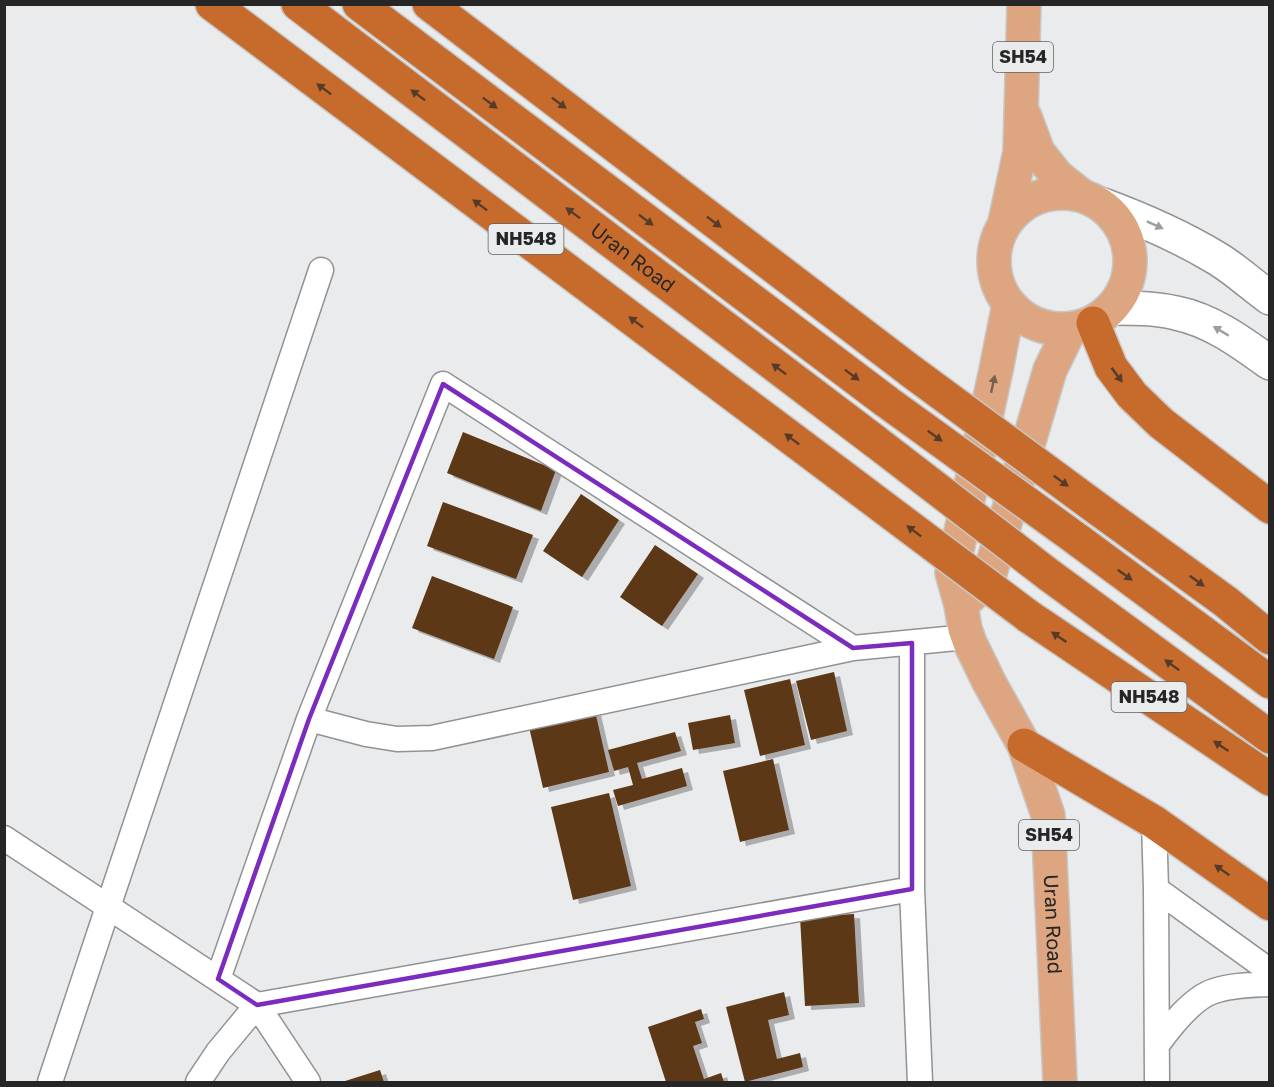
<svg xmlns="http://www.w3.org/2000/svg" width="1274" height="1087" font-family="'Golos Text',sans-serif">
	<defs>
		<filter id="shadow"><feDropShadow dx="6" dy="4" stdDeviation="0" flood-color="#0004"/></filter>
	</defs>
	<rect width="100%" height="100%" fill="#eaebed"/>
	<path fill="#5b3915" filter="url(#shadow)" d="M463 432 556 470 541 511 447 473Z
		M581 494 619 520 582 577 543 551Z
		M443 502 533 535 516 579 427 546Z
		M655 545 698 574 662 626 620 597Z
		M432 576 513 607 494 659 412 628Z
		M834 672 847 731 811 740 796 681Z
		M790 679 805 745 760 756 744 690Z
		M595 711 609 772 543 788 529 727Z
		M730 715 735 743 693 750 688 723Z
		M675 732 681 751 637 763 642 779 682 768 687 786 618 806 613 790 633 785 628 767 614 771 608 750Z
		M773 759 789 830 740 842 723 771Z
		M609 793 631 886 573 900 551 807Z
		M854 914 859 1003 805 1006 800 917Z
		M784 992 789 1015 768 1020 777 1059 800 1053 803 1067 745 1082 726 1007Z
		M701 1009 704 1019 695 1022 702 1043 693 1046 704 1079 721 1073 724 1082H666L648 1027Z
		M380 1070 384 1082H342Z"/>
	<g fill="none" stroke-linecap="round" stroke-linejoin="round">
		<g stroke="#919294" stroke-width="27">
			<path id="street" d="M912 643V889L920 1082
				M309 719 366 734 397 739 432 738 853 648
				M1154 822 1156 889 1157 1082
				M4 838 257 1005 308 1082
				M1156 889 1270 971
				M218 979 309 719 443 384 853 648 967 637
				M1157 1045C1170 1027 1192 998 1214 991 1232 985 1251 985 1270 984
				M50 1082 108 907 321 270
				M198 1082 218 1052 257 1005 912 889"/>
		</g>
		<g stroke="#919294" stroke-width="36">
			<path id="secondary" d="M1100 204C1141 219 1180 236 1218 259 1236 270 1252 285 1270 298
				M1112 308C1134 308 1155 308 1176 313 1211 320 1241 342 1270 363"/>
		</g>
		<g stroke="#c7c7c7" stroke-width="36">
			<g id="primary">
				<path d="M1025 117 1038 152 1057 176 1081 195"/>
				<circle cx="1062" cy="261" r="68"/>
				<path d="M1005 222 1020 152 1024 4"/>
				<path id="s1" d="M1009 304 996 370 952 573 961 605 965 629 970 643 989 682 1024 745 1048 815 1060 1082"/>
				<path d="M965 601 988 580 1050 370 1070 329"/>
			</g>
		</g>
		<g stroke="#c7c7c7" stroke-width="36">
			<g id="highway">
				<path d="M212 4 839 474"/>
				<path id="s2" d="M298 4 876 442"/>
				<path d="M359 4 887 402"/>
				<path d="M429 4 912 372"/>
				<path d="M1093 323 1111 367 1132 395 1161 423 1270 507"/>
				<path d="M1098 509 1226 602 1270 638"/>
				<path d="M1078 540 1270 682"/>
				<path d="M1049 575 1270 737"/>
				<path d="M1028 616 1270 779"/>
				<path d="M1024 745 1154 822 1270 904"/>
			</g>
		</g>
		<use href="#street" stroke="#fff" stroke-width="24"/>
		<use href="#secondary" stroke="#fff" stroke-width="33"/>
		<use href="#primary" stroke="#dda681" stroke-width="33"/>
		<use href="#highway" stroke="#c76b2d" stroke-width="33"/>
		<g stroke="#c7c7c7" stroke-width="36" stroke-linecap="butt">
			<path id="highway-bridge" d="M912 372 1098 509
				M887 402 1078 540
				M876 442 1049 575
				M839 474 1028 616"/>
		</g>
		<use href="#highway-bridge" stroke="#c76b2d" stroke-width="33"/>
	</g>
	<defs><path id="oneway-solid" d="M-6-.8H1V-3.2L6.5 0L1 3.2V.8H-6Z" transform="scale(1.5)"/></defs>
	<g fill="#563b29">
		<use href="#oneway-solid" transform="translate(324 89) rotate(-143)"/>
		<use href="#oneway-solid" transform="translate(418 95) rotate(-143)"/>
		<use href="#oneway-solid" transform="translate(490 103) rotate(37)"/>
		<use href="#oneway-solid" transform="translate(559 103) rotate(37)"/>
		<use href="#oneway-solid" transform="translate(480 205) rotate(-143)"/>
		<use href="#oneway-solid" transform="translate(573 213) rotate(-143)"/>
		<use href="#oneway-solid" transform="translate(646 220) rotate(37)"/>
		<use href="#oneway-solid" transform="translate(714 222) rotate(37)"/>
		<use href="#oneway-solid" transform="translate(636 322) rotate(-143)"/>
		<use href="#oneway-solid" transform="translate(779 369) rotate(-143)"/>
		<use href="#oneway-solid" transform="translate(852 375) rotate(37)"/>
		<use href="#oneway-solid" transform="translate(1117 375) rotate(53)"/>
		<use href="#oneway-solid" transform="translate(935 436) rotate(36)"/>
		<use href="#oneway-solid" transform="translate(792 439) rotate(-143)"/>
		<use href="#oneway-solid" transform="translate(1061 481) rotate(36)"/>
		<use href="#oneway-solid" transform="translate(914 531) rotate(-143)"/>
		<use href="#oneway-solid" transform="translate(1125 575) rotate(36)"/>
		<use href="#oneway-solid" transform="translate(1197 581) rotate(36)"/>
		<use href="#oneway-solid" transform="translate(1059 637) rotate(-146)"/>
		<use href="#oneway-solid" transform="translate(1172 665) rotate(-144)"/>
		<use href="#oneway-solid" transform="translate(1221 746) rotate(-146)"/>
		<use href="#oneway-solid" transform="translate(1222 870) rotate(-145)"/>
	</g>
	<g fill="#9d9d9e">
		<use href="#oneway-solid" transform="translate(1155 225) rotate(24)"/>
		<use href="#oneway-solid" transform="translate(1221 331) rotate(-149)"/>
	</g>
	<use fill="#786050" href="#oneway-solid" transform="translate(993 384) rotate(-78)"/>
	<path fill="none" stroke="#7b2cbf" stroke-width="4.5" stroke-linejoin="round" d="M443 384 853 648 912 643V889L257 1005 218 979 309 719Z"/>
	<g text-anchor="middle" stroke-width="6" stroke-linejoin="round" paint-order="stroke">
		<g fill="#eaebed" stroke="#616162" stroke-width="1.5">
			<rect x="993" y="42" width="60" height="30" rx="4.5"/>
			<rect x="488.5" y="224" width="75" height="30" rx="4.5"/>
			<rect x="1111.5" y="682" width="75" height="30" rx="4.5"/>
			<rect x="1019" y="820" width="60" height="30" rx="4.5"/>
		</g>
		<g font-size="18" font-weight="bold" fill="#262627">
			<text x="1023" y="63">SH54</text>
			<text x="526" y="245">NH548</text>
			<text x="1149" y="703">NH548</text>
			<text x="1049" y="841">SH54</text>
		</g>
		<g font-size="20" fill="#262627" stroke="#eaebed">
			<text dy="7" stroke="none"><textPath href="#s2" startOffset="420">Uran Road</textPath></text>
			<text dy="7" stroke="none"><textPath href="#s1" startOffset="646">Uran Road</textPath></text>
		</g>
	</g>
	<rect width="1274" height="1087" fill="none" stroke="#262627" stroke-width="12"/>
</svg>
